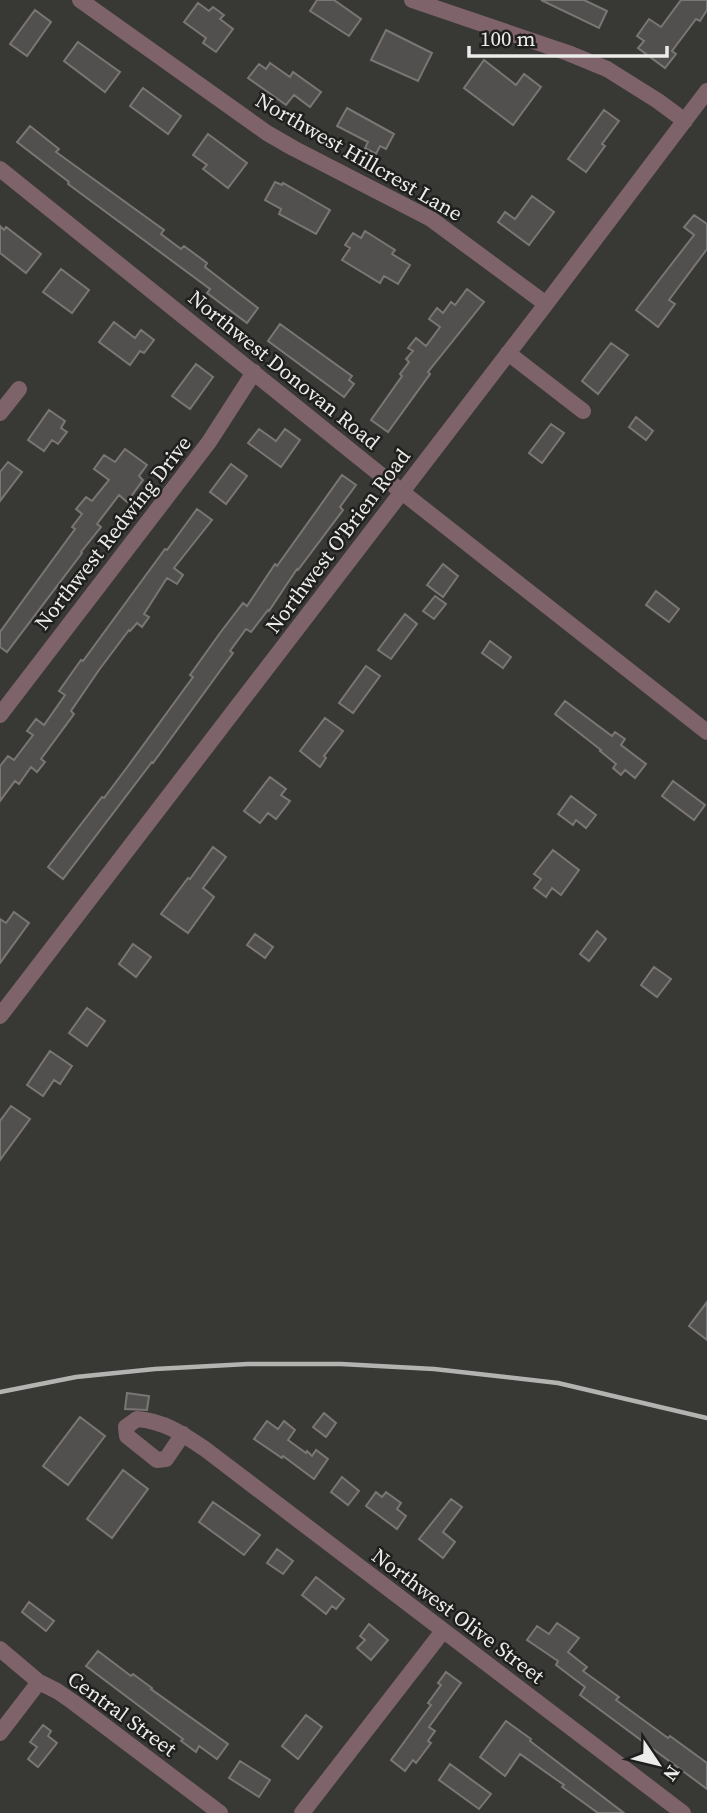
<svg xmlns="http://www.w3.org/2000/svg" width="707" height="1813" font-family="'Source Serif 4',serif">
	<rect width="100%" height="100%" fill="#383835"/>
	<path fill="#52504e" stroke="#797674" stroke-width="2" d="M317 0H334L361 19 349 36 310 11Z
		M541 0H584L607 11 599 28Z
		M681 0H707V10L700 21 696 19 672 51 676 54 665 68 638 48 644 41 637 36 649 19 661 27Z
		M198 3 209 11 213 7 224 15 220 19 233 29 216 52 203 43 206 38 184 22Z
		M35 10 51 22 27 56 10 44Z
		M386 30 432 53 418 81 371 60Z
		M78 42 120 72 105 92 64 61Z
		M484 60 516 85 524 74 541 87 513 125 464 88Z
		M270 63 290 77 293 72 321 92 310 107 294 95 286 105 248 78 259 64 266 69Z
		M143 88 181 116 168 134 130 106Z
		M347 108 394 134 386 149 380 146 376 154 365 148 368 142 337 126Z
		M604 110 619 121 602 144 605 146 586 172 568 159Z
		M30 126 59 149 56 152 164 230 161 234 181 249 184 246 207 263 205 267 258 308 247 323 207 293 210 289 68 184 69 182 17 142Z
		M208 134 247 163 228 188 203 169 207 165 193 155Z
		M275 182 282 185 283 183 330 210 316 234 279 214 281 209 265 200Z
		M532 196 554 212 529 245 498 222 505 212 515 219Z
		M694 215 707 224V249L669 300 675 304 658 327 636 310 694 235 684 227Z
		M0 226 4 230 6 227 41 254 26 273 0 253Z
		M365 231 395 250 392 254 410 265 398 284 384 276 380 283 342 260 350 248 345 245 353 233 361 238Z
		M61 269 89 290 72 313 43 292Z
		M467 289 484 302 428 372 430 374 388 432 371 420 402 376 400 374 409 362 406 359 413 351 408 348 416 338 426 346 440 327 429 319 437 308 443 313 451 302 455 305Z
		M114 322 135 338 141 330 154 340 144 353 140 351 130 365 99 342Z
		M280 324 352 376 349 380 354 384 344 397 268 341Z
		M611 343 628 355 598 394 582 381Z
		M196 364 213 377 190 409 172 396Z
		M49 410 65 421 61 428 67 432 58 444 52 440 44 451 28 440Z
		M636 417 653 431 646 440 629 427Z
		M551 424 564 433 542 463 529 453Z
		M259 429 276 441 285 429 300 440 281 467 248 443Z
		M125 449 147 465 139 476 143 480 127 502 119 495 97 524 101 527 81 552 82 553 7 652 0 647V632L75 529 72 527 82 514 76 509 86 497 92 501 109 480 94 469 104 455 115 462Z
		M8 462 22 472 0 501V472Z
		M231 464 247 476 226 504 210 492Z
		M342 475 356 485 340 507 343 510 298 570 297 569 269 611 268 610 251 632 246 629 230 651 233 653 153 763 152 762 63 879 48 867 102 797 104 798 128 766 193 677 190 675 220 633 243 603 247 606 275 564 277 566Z
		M197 509 212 520 174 568 183 575 177 584 167 578 144 614 149 617 142 627 137 623 130 631 129 630 99 670 71 711 74 714 41 759 45 762 37 772 31 767 19 784 15 781 0 801V766L8 756 14 760 33 735 27 731 36 719 44 725 65 695 59 691 81 660 83 661 165 549 167 550Z
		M443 564 458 576 443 597 427 585Z
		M656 591 679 609 669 622 646 605Z
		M435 596 446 604 434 619 423 611Z
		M405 614 417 624 391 659 378 650Z
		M490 641 511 657 503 668 482 653Z
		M366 666 380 676 353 713 339 703Z
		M565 701 612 736 615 732 625 739 621 745 646 764 635 778 625 770 621 775 613 768 616 764 600 751 601 750 555 714Z
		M325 718 343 731 324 756 326 758 320 767 300 751Z
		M270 777 286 789 281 795 290 801 276 819 268 813 260 823 244 811Z
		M673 781 705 805 694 820 662 796Z
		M571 796 596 815 586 828 576 820 573 825 558 814Z
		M213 847 226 857 203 888 214 897 188 933 161 914 188 878 190 879Z
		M553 850 579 870 561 895 552 888 546 897 534 888 541 879 534 874Z
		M14 912 29 923 0 963V919L6 923Z
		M597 931 606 939 589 961 580 954Z
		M255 934 273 947 265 958 247 945Z
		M133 944 151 957 136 977 119 964Z
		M654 967 671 979 657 997 641 985Z
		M87 1008 105 1021 87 1046 69 1033Z
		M50 1051 72 1066 60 1084 54 1080 43 1096 27 1085Z
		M11 1106 30 1119 0 1160V1121Z
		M707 1302V1340L689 1326Z
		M127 1393 149 1396 147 1410 125 1409Z
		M324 1413 336 1423 326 1437 313 1427Z
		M80 1417 105 1436 68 1485 43 1466Z
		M267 1421 278 1429 284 1421 295 1430 288 1440 306 1453 307 1451 312 1456 316 1450 328 1459 314 1479 283 1456 282 1458 254 1439Z
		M123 1470 148 1489 112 1538 87 1519Z
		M342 1477 359 1491 348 1505 331 1492Z
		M376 1492 382 1497 386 1492 401 1503 397 1509 406 1516 397 1529 366 1506Z
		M451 1499 462 1507 443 1532 455 1542 443 1558 419 1539Z
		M213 1502 260 1535 244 1555 199 1522Z
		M277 1549 293 1561 283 1574 267 1563Z
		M316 1577 344 1599 336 1609 332 1606 326 1614 302 1595Z
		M29 1602 54 1621 46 1631 22 1612Z
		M557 1623 579 1638 568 1652 587 1667 583 1671 619 1697 616 1700 668 1738 670 1736 707 1763V1789L580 1695 585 1687 556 1665 558 1661 527 1640 537 1626 549 1634Z
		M369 1624 388 1640 371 1660 357 1648 365 1640 360 1636Z
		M98 1651 131 1676 133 1674 152 1688 151 1689 228 1744 217 1759 199 1746 196 1752 181 1741 183 1739 86 1666Z
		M446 1672 461 1683 429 1727 435 1731 428 1741 431 1743 416 1763 413 1760 405 1771 391 1760 431 1705 428 1703 441 1685 438 1683Z
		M306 1715 322 1727 298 1759 282 1746Z
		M506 1721 531 1739 530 1741 624 1813H598L562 1787 564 1785 520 1754 505 1776 480 1757Z
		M43 1725 51 1731 48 1736 57 1743 38 1767 28 1759 37 1747 30 1742Z
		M240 1761 270 1780 259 1797 229 1778Z
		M450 1764 491 1794 479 1809 439 1780Z"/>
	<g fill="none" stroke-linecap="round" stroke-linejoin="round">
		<path stroke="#7e636a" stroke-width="16" d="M80 0 267 133 293 148 431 219 546 304
			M412 0 568 53 607 69 658 101 685 121
			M0 169 402 492 707 732
			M508 353 583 411
			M0 413 19 389
			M0 715 209 442 254 372
			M0 1016 546 304 707 91
			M183 1434 166 1459 157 1460 127 1436 126 1427 137 1419C164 1421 183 1434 205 1449L683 1813
			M0 1649 39 1682 57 1691 73 1702 220 1813
			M0 1733 39 1682
			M302 1813 443 1631"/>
		<path stroke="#b3b3b1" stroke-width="4.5" d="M0 1392 76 1377 155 1369 248 1364H341L434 1369 558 1383 707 1418"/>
	</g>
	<g text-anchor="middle" stroke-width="5" stroke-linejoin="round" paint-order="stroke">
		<g font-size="21" fill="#ececea" stroke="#1f1f1e">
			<text transform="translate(359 157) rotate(30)" y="7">Northwest Hillcrest Lane</text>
			<text transform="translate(284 370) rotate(39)" y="7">Northwest Donovan Road</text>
			<text transform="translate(113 533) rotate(-52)" y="7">Northwest Redwing Drive</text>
			<text transform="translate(338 541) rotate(-53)" y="7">Northwest O'Brien Road</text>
			<text transform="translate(458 1616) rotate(37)" y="7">Northwest Olive Street</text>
			<text transform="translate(122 1714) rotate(36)" y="7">Central Street</text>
		</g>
	</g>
	<g transform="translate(658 1764) rotate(125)" stroke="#1f1f1e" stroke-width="5" paint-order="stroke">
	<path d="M0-5L12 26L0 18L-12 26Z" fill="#ececea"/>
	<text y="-10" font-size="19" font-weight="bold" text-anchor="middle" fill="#ececea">N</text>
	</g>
	<path d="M469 46v10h198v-10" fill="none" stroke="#ececea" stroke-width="3.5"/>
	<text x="480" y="46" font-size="21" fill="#ececea" stroke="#1f1f1e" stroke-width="5" paint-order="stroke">100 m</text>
</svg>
